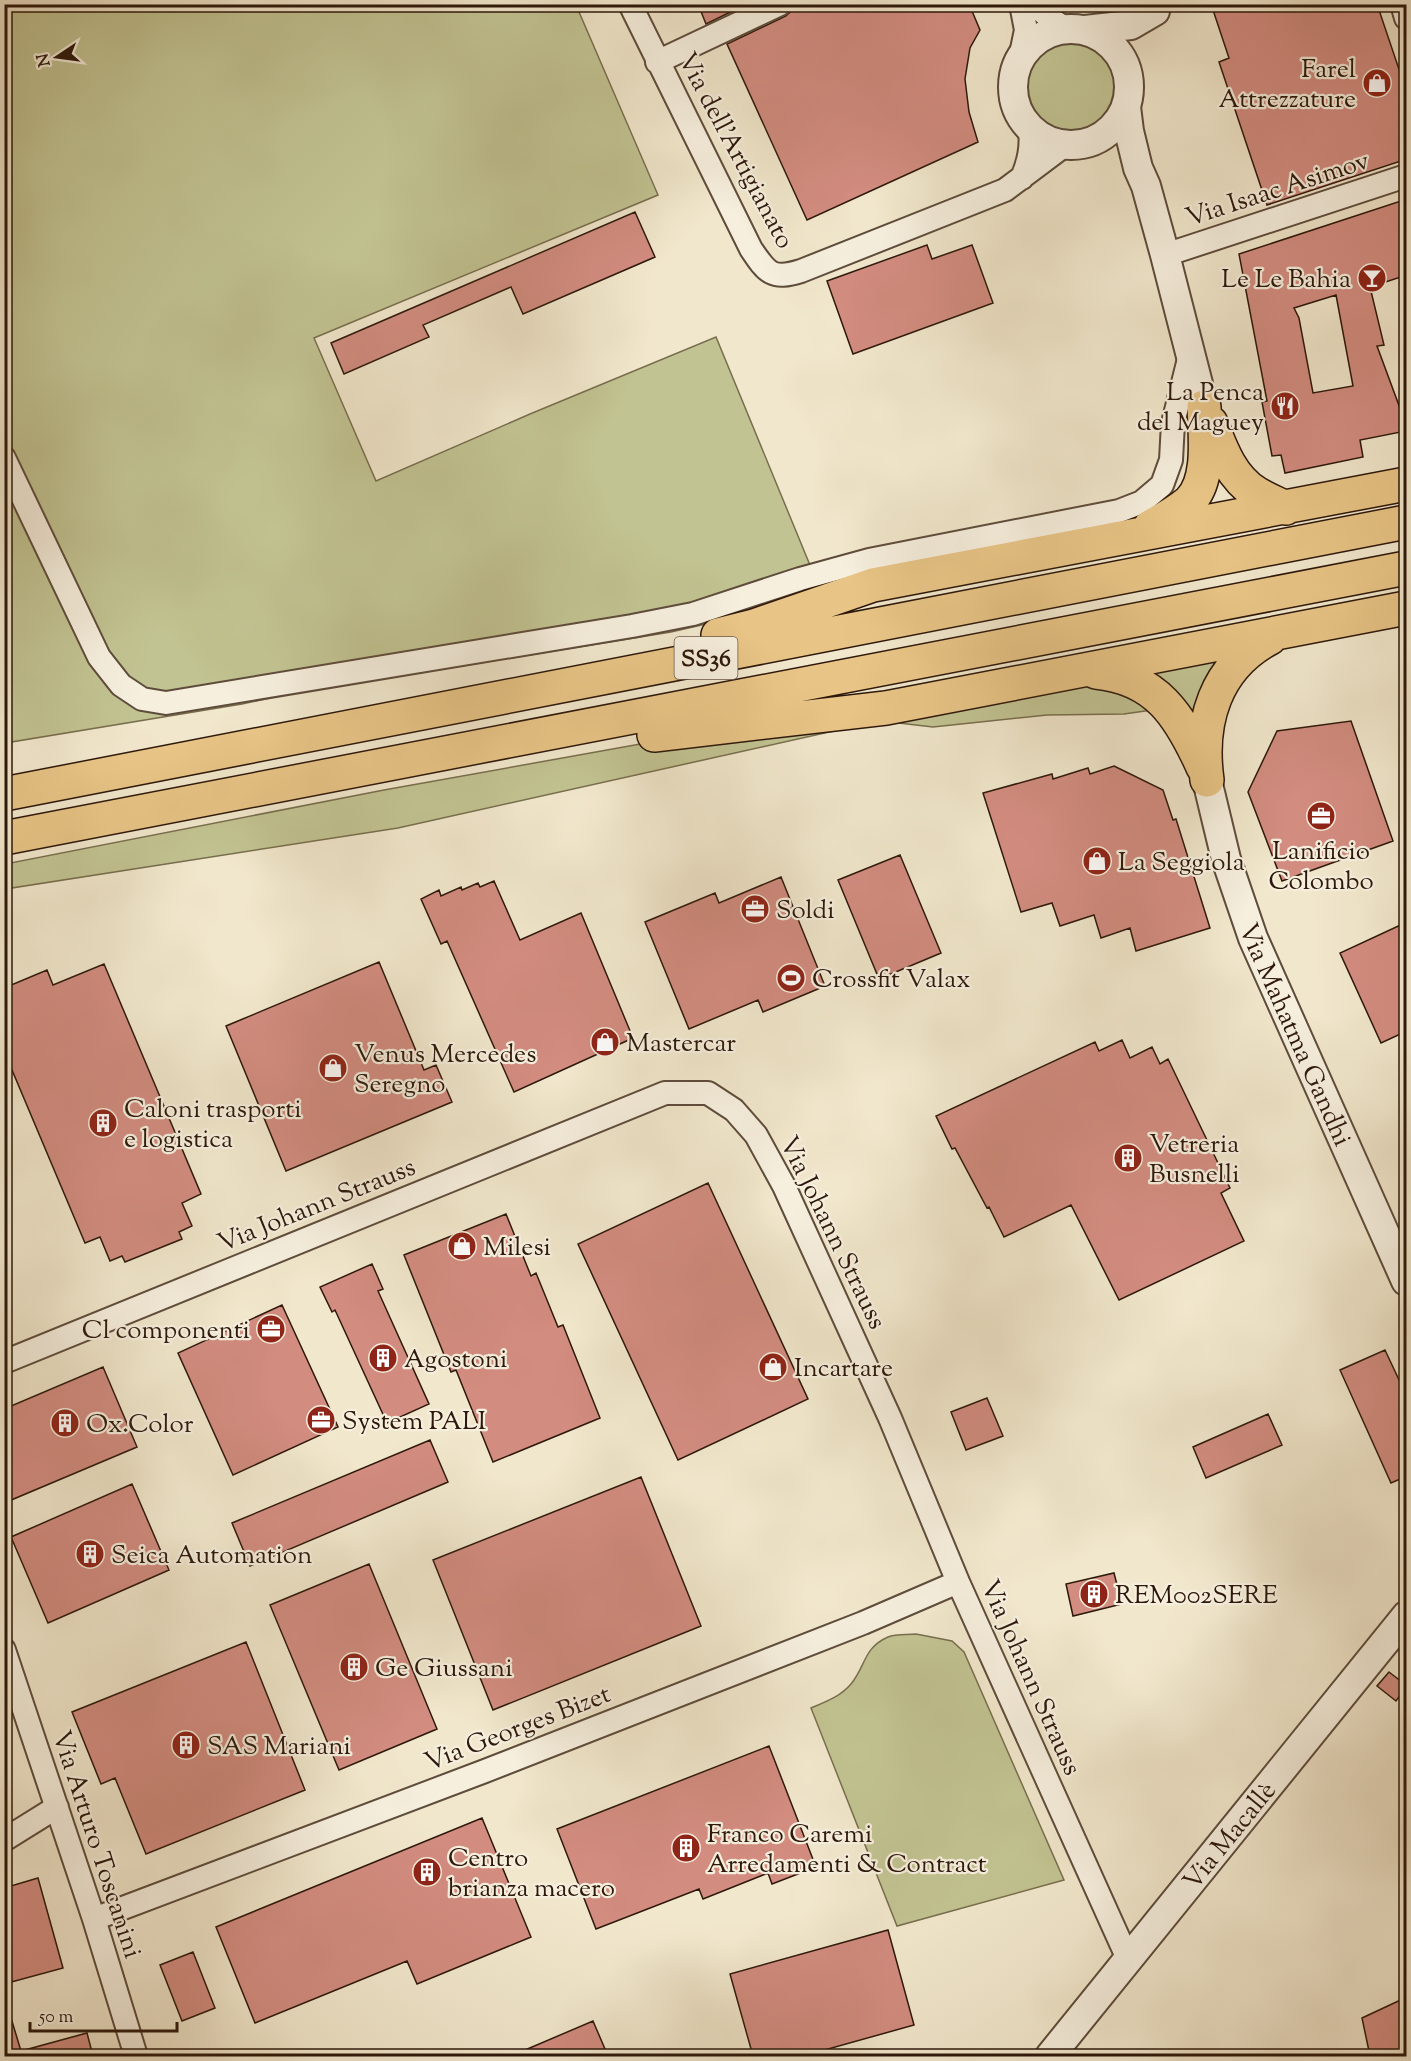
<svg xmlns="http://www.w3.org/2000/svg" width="1411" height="2061" font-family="'Sorts Mill Goudy',serif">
	<rect width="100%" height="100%" fill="#f1e7cc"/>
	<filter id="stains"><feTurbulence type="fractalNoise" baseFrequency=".00333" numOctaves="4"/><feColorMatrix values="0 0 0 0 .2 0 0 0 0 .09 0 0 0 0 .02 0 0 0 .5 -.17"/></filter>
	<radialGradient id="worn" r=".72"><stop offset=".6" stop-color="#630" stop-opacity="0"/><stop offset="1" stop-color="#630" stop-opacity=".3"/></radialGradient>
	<path fill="#c2c392" stroke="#786e4e" stroke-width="1.5" d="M5 5H576L658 195 314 338 376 481 530 414 716 337 819 587 706 624 671 632 288 694 242 704 5 743Z
		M1025 87a45 45 0 1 1 90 0a45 45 0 1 1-90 0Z
		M1227 652 1198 725 1138 671Z
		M1067 684 1116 687 1152 710 1124 714 1047 715 933 727 890 722 865 724 398 828 5 889V864L384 790 646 743Z
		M916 1634 952 1641 964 1652 1064 1880 897 1926 811 1708C825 1702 840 1697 851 1684 866 1666 863 1648 888 1637 896 1634 907 1635 916 1634Z"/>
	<path fill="#d28c80" stroke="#2d180b" stroke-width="1.5" fill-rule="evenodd" d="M698 4H747L706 24Z
		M793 4H969L980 30 970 48 965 79 969 112 978 142 807 220 727 44 786 16 791 11Z
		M1230 4H1377L1407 93V159L1267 205 1219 62 1229 58 1213 10Z
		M1407 199V275L1370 287 1384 345 1377 346 1404 419 1406 431 1360 440 1363 457 1285 473 1281 455 1272 456 1262 402 1267 401 1239 254ZM1336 295 1353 386 1313 393 1299 318 1294 308Z
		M635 212 655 257 523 314 511 287 423 325 429 337 344 374 331 343Z
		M927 245 932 259 972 245 993 303 853 354 827 281Z
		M1351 721 1393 841 1282 881 1248 792 1277 731Z
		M1114 766 1163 790 1173 820 1176 819 1210 928 1136 951 1130 928 1101 938 1094 915 1060 926 1052 903 1021 912 983 793 1052 774 1053 779 1088 768 1090 774Z
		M900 855 941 953 879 979 838 880Z
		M781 877 825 986 763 1012 758 1000 689 1029 645 922 715 893 719 903Z
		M494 881 520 940 581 913 633 1038 514 1092 447 941 441 944 421 899 439 890 441 896 461 887 462 890 478 883 480 887Z
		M1407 922V1031L1381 1043 1340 953Z
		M379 962 424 1070 436 1065 452 1102 286 1171 226 1026Z
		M104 964 201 1194 182 1203 192 1226 179 1232 182 1239 125 1262 122 1256 110 1261 100 1237 85 1243 4 1051V988L47 970 53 985Z
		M1122 1040 1130 1058 1152 1047 1160 1064 1168 1059 1230 1188 1221 1193 1244 1241 1119 1300 1071 1205 1004 1237 989 1207 987 1208 955 1148 952 1149 936 1116 1095 1042 1099 1051Z
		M708 1183 808 1399 678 1460 578 1244Z
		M506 1214 531 1276 536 1273 558 1327 563 1325 600 1418 493 1462 456 1370 451 1372 404 1255Z
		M372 1264 383 1289 378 1291 429 1404 387 1423 335 1310 332 1312 320 1287Z
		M282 1305 338 1427 233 1475 178 1353Z
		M1385 1350 1407 1397V1476L1391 1483 1340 1370Z
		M103 1367 137 1447 4 1503V1454L11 1452 4 1436V1409Z
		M987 1398 1003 1436 966 1450 951 1412Z
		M1268 1414 1282 1445 1206 1478 1193 1447Z
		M430 1440 448 1482 250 1566 232 1523Z
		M641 1477 701 1626 493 1710 433 1560Z
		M132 1484 169 1570 48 1623 11 1537Z
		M369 1564 437 1729 339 1770 270 1605Z
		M1114 1573 1122 1604 1073 1616 1066 1584Z
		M246 1642 305 1790 146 1854 115 1778 101 1784 72 1712Z
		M1389 1672 1407 1686 1396 1701 1377 1686Z
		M769 1746 816 1867 772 1884 768 1873 703 1899 699 1889 596 1929 557 1829Z
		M482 1818 531 1937 417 1984 407 1961 255 2023 216 1927Z
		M38 1878 63 1968 4 1984V1888Z
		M888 1930 914 2025 803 2056H753L730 1974Z
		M193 1952 215 2008 182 2021 160 1965Z
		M1407 1997V2056H1370L1362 2018Z
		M8 2008 21 2051 87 2033 93 2056H4V2009Z
		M593 2021 608 2056H511Z"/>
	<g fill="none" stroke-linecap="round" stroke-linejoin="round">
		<g stroke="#5e4c3b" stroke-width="26">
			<path id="minor" d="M630 4 751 249C767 273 772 280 801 271L1005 190 1065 145
				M1035 4 1048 17 1066 29
				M1402 4 1406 18
				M1020 59 1026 30 1021 4
				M657 62 780 4
				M1022 178C1029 161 1032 147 1030 129
				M1165 255 1406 176
				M4 458 99 657 121 685 142 699 166 703 632 626 693 614 800 579 869 560 1119 511 1142 502 1162 485 1171 460 1173 423 1190 355
				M4 1362 665 1093H708L734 1110 756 1135 784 1186 890 1418 958 1582 1128 1959
				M4 1650 94 1919 136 2056
				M4 1840 57 1807
				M94 1919 485 1771 863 1623 958 1582"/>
		</g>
		<g stroke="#5e4c3b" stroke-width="32">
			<g id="tertiary">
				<circle cx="1071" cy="87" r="58"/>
				<path d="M1085 30 1131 25 1155 11"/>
				<path d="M1126 107 1129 131 1138 168 1146 186 1165 255 1204 407"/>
				<path id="s1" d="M1207 780 1226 859 1253 938 1406 1281"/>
				<path id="s2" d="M1050 2056 1406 1616"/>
			</g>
		</g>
		<g stroke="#2d180b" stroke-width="36">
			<path id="trunk" d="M1211 423C1221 449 1231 477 1256 493 1266 499 1276 503 1286 508
				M1150 527C1163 520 1177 512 1189 502 1211 481 1205 435 1204 407
				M718 635 754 626 873 585 1406 484
				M1096 672C1157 678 1180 716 1203 767
				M654 735 886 708 1406 608
				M1207 780C1199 722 1215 667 1270 638
				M4 794 1406 522
				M4 838 1406 568"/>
		</g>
		<use href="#minor" stroke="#f6efde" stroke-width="22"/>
		<use href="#tertiary" stroke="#f6efde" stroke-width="28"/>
		<use href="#trunk" stroke="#e8c486" stroke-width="33"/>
	</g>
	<defs>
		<g id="shop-disc" transform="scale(1.5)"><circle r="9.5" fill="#8f2418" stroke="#f6efde"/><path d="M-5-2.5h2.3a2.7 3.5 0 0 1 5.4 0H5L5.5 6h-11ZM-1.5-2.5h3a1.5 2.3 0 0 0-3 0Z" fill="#fff"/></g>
		<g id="bar-disc" transform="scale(1.5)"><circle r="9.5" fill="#8f2418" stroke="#f6efde"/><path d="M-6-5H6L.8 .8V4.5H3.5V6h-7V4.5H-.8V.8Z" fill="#fff"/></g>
		<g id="restaurant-disc" transform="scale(1.5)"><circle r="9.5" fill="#8f2418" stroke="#f6efde"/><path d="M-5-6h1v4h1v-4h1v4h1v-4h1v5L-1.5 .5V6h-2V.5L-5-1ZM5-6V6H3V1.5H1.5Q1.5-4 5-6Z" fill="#fff"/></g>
		<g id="office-disc" transform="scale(1.5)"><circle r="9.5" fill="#8f2418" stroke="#f6efde"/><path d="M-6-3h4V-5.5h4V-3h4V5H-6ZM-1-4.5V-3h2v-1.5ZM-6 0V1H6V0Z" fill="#fff"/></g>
		<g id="stadium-disc" transform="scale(1.5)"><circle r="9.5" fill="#8f2418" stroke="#f6efde"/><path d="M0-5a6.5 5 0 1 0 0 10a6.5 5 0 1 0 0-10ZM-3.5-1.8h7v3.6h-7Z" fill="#fff"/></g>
		<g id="building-disc" transform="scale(1.5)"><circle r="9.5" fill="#8f2418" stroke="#f6efde"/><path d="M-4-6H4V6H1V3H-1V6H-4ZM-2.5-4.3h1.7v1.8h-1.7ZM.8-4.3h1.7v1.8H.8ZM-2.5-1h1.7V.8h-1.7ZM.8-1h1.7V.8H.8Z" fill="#fff"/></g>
	</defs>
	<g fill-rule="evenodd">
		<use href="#shop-disc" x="1377" y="83"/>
		<use href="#bar-disc" x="1372" y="278"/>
		<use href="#restaurant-disc" x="1285" y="406"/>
		<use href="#office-disc" x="1321" y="816"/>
		<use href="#shop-disc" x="1097" y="861"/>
		<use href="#office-disc" x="755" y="909"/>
		<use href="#stadium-disc" x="791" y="978"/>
		<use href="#shop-disc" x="605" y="1042"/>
		<use href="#shop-disc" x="333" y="1068"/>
		<use href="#building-disc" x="103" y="1123"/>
		<use href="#building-disc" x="1128" y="1158"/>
		<use href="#shop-disc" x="462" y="1246"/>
		<use href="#office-disc" x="271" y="1329"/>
		<use href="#building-disc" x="383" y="1358"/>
		<use href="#shop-disc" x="773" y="1367"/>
		<use href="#office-disc" x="321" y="1420"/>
		<use href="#building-disc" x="65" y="1423"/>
		<use href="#building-disc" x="90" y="1554"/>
		<use href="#building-disc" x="1094" y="1594"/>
		<use href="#building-disc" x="354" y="1667"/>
		<use href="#building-disc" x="186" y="1745"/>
		<use href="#building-disc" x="686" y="1848"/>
		<use href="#building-disc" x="427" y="1872"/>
	</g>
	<g text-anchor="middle" stroke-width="4.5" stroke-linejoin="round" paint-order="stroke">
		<rect fill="#f6efde" stroke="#69584a" stroke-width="1.5" x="674.5" y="637" width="63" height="42" rx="4.5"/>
		<g font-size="24" font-weight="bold" fill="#2d180b">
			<text x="706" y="666">SS36</text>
		</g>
		<g font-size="26" fill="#2d180b" stroke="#f6efde" text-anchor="start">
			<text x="1356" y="77" text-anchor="end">Farel<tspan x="1356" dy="30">Attrezzature</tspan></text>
			<text x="1351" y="287" text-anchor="end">Le Le Bahia</text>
			<text x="1264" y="400" text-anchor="end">La Penca<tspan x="1264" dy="30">del Maguey</tspan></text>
			<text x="1321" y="859" text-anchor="middle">Lanificio<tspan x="1321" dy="30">Colombo</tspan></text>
			<text x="1118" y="870">La Seggiola</text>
			<text x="776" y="918">Soldi</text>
			<text x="812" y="987">Crossfit Valax</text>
			<text x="626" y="1051">Mastercar</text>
			<text x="354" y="1062">Venus Mercedes<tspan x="354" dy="30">Seregno</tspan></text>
			<text x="124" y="1117">Caloni trasporti<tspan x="124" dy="30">e logistica</tspan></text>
			<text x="1149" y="1152">Vetreria<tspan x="1149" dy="30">Busnelli</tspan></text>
			<text x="483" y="1255">Milesi</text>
			<text x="250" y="1338" text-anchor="end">Cl componenti</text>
			<text x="404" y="1367">Agostoni</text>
			<text x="794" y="1376">Incartare</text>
			<text x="342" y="1429">System PALI</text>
			<text x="86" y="1432">Ox.Color</text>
			<text x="111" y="1563">Seica Automation</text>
			<text x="1115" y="1603">REM002SERE</text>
			<text x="375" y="1676">Ge Giussani</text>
			<text x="207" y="1754">SAS Mariani</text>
			<text x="707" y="1842">Franco Caremi<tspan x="707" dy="30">Arredamenti &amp; Contract</tspan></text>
			<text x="448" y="1866">Centro<tspan x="448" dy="30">brianza macero</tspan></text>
		</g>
		<g font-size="26" fill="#2d180b" stroke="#f6efde">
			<text transform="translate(737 150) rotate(62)" y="9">Via dell'Artigianato</text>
			<text transform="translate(1277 188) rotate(-18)" y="9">Via Isaac Asimov</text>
			<text dy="9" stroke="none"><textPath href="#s1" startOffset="270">Via Mahatma Gandhi</textPath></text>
			<text transform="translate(316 1204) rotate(-22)" y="9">Via Johann Strauss</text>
			<text transform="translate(834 1232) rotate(64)" y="9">Via Johann Strauss</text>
			<text transform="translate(1032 1677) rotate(66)" y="9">Via Johann Strauss</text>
			<text transform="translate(517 1727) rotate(-21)" y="9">Via Georges Bizet</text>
			<text dy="9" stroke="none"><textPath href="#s2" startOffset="284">Via Macallè</textPath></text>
			<text transform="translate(98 1844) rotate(72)" y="9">Via Arturo Toscanini</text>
		</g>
	</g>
	<rect width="1411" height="2061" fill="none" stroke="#f1e7cc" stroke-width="24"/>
	<rect x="6" y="6" width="1399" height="2049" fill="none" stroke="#2d180b" stroke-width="3"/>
	<rect x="12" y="12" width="1387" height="2037" fill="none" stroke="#2d180b" stroke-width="1.5"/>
	<g transform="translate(57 57) rotate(257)" stroke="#f6efde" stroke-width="4.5" paint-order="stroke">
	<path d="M0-4.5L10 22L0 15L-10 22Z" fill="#2d180b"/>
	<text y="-9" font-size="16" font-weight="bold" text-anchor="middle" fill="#2d180b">N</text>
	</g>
	<path d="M30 2022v9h147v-9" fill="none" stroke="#2d180b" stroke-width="3"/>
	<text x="39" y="2022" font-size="18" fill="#2d180b" stroke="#f6efde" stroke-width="4.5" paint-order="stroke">50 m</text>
	<rect width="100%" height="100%" filter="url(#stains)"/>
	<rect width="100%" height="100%" fill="url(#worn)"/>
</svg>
